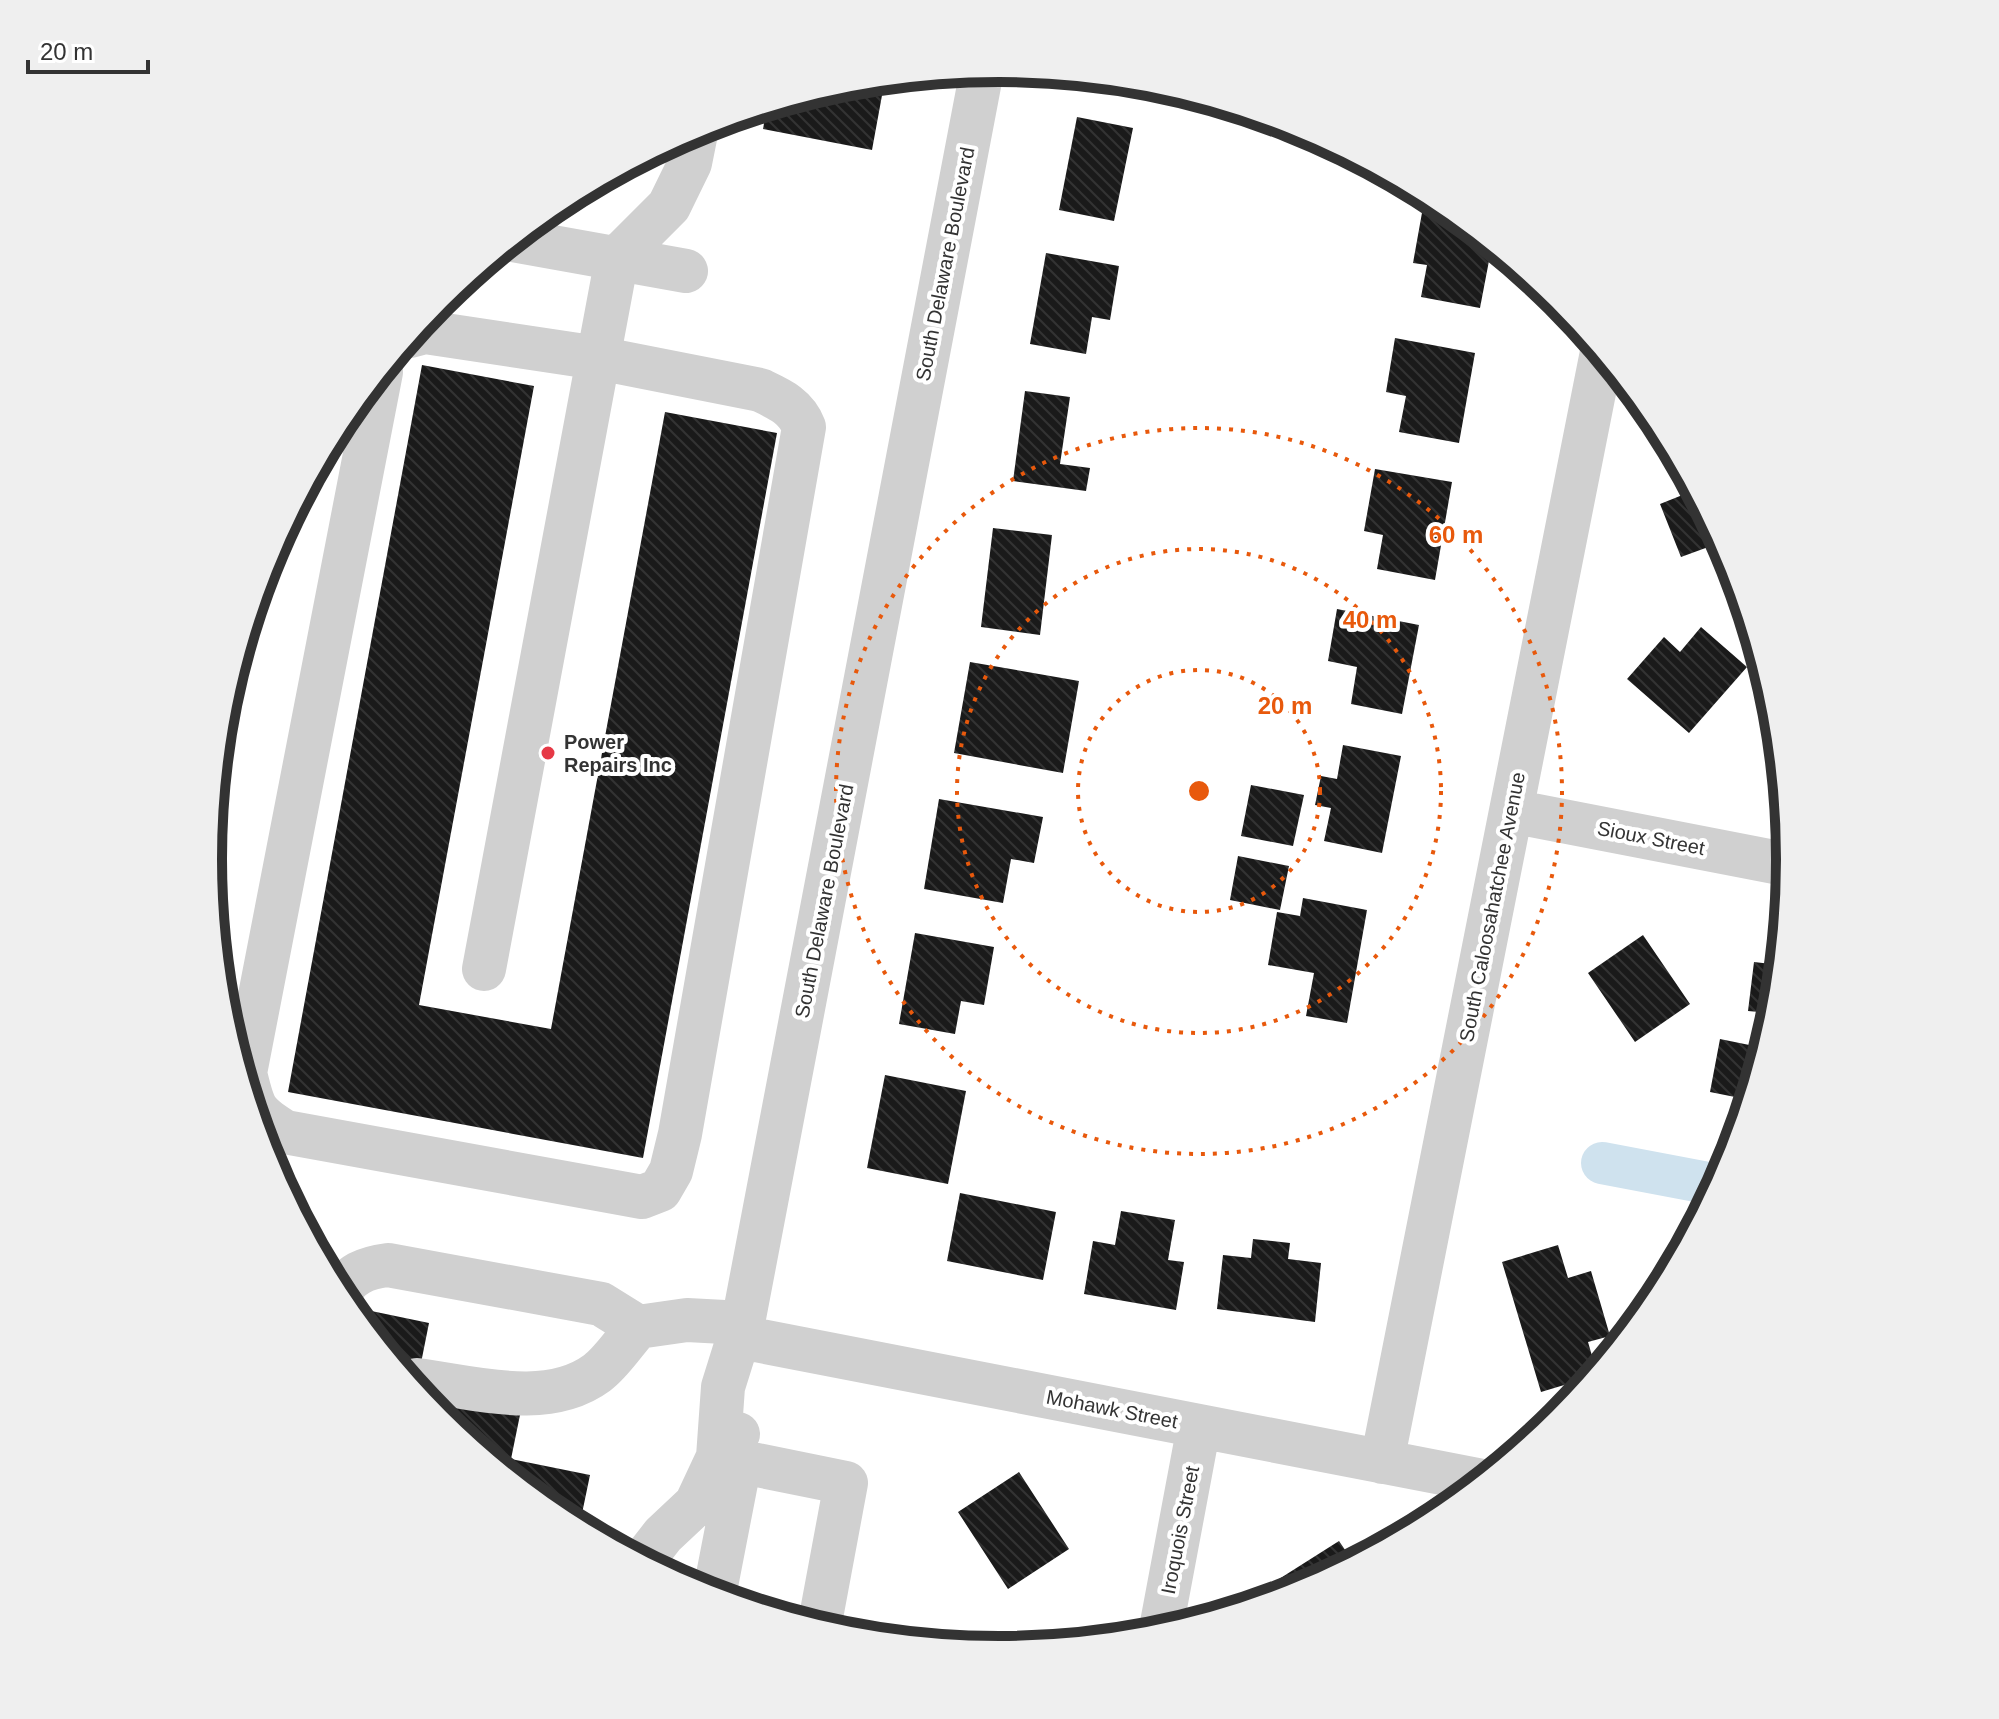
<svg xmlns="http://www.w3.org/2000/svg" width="1999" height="1719" font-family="Arial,sans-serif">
	<defs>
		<pattern id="building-back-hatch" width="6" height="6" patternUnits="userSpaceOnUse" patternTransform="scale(2)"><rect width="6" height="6" fill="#1a1a1a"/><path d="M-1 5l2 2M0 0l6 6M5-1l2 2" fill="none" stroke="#333"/></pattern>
	</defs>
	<rect width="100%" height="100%" fill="#fff"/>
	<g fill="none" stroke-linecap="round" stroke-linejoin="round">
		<path stroke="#cfe2ee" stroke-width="42" d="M1602 1163 1718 1185"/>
	</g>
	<path fill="url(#building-back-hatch)" d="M885 79 872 150 763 129 767 107 846 83Z
		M1077 117 1133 128 1114 221 1059 210Z
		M1425 196 1440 202 1492 245 1480 308 1421 297 1427 265 1413 263Z
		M1046 253 1119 266 1110 320 1092 317 1086 354 1030 344Z
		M1395 338 1475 353 1459 443 1399 432 1406 396 1386 392Z
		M422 365 534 386 419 1005 551 1029 665 412 777 433 643 1158 288 1092Z
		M1025 391 1070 397 1060 464 1090 468 1086 491 1013 481Z
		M1375 469 1452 482 1435 580 1377 569 1383 535 1364 531Z
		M1695 490 1727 550 1714 556 1711 546 1681 557 1660 504Z
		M993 528 1052 535 1040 635 981 627Z
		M1337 609 1419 625 1402 714 1351 704 1357 667 1328 661Z
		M1701 627 1747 667 1689 733 1627 679 1664 637 1680 652Z
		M970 662 1079 681 1063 773 954 753Z
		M1343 745 1401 756 1382 853 1324 841 1331 808 1315 805 1321 776 1337 779Z
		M1251 785 1304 795 1293 846 1241 836Z
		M939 799 1043 817 1034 863 1011 859 1003 903 924 889Z
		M1238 856 1289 866 1280 910 1230 900Z
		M1303 898 1367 910 1347 1023 1306 1016 1314 973 1268 965 1277 912 1300 916Z
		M915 933 994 947 984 1005 961 1001 955 1034 899 1024Z
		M1643 935 1690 1004 1635 1042 1588 973Z
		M1754 962 1781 965 1776 1014 1767 1042 1756 1041 1759 1012 1748 1011Z
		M1720 1039 1764 1048 1750 1100 1710 1092Z
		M885 1075 966 1091 948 1184 867 1168Z
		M960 1193 1056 1212 1043 1280 947 1261Z
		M1121 1211 1175 1220 1168 1260 1184 1262 1176 1310 1084 1294 1093 1241 1115 1245Z
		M1253 1239 1290 1243 1288 1259 1321 1263 1315 1322 1217 1309 1223 1255 1251 1258Z
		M1558 1245 1568 1278 1591 1271 1610 1336 1588 1342 1597 1373 1594 1376 1541 1392 1502 1262Z
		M357 1308 429 1323 416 1388 521 1410 511 1459 590 1475 579 1528 559 1517 440 1419 355 1316Z
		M1019 1472 1069 1549 1008 1589 958 1512Z
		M583 1529 613 1535 611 1545 583 1530Z
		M1339 1541 1354 1563 1302 1591 1289 1595 1279 1579Z"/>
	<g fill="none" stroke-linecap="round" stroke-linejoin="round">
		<path stroke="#d0d0d0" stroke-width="44" d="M513 240 686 271
			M381 372 245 1073C254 1109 253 1112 285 1132L642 1197 660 1190 671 1171 680 1134 804 427C796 406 779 399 760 390L598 358 425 332 410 336
			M1511 811 1790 865
			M484 969 617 258 669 206 690 163 697 128
			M339 1294C350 1274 365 1268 388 1265L601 1304 638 1327C625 1341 612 1362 597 1373 547 1410 473 1387 417 1380
			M638 1327 687 1320 743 1323
			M740 1337 1483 1481
			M718 1457 723 1387 743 1323 982 70
			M718 1457 846 1483 819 1628
			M1382 1462 1602 352
			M642 1562 663 1535 696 1504 718 1457 738 1434
			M714 1596 740 1462
			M1160 1634 1199 1426"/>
	</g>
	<g fill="none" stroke="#e8590c" stroke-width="4" stroke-dasharray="4 8">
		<circle cx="1199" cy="791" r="121"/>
		<circle cx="1199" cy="791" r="242"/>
		<circle cx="1199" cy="791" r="363"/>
	</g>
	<circle fill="#e63946" stroke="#fff" stroke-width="3" cx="548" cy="753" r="8"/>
	<g text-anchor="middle" stroke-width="8" stroke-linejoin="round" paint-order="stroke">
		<g font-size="20" fill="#333" stroke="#fff">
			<text transform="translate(945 264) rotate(-79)" y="7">South Delaware Boulevard</text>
			<text transform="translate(1651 838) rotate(11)" y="7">Sioux Street</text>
			<text transform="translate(824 901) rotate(-79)" y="7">South Delaware Boulevard</text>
			<text transform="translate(1492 907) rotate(-79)" y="7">South Caloosahatchee Avenue</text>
			<text transform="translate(1112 1409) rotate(11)" y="7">Mohawk Street</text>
			<text transform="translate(1180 1530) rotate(-79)" y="7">Iroquois Street</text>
		</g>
		<g font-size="20" font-weight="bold" fill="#333" stroke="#fff" text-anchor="start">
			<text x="564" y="749">Power<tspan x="564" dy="23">Repairs Inc</tspan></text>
		</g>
	</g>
	<path d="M0 0H1999V1719H0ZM222 859a777 777 0 1 1 1554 0a777 777 0 1 1-1554 0Z" fill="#efefef" fill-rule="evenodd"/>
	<path fill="none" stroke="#333" stroke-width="10" d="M222 859a777 777 0 1 1 1554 0a777 777 0 1 1-1554 0Z"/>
	<circle cx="1199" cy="791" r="12" fill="#e8590c" stroke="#fff" stroke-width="4"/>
	<g font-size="24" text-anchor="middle" font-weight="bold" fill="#e8590c" stroke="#fff" stroke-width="8" stroke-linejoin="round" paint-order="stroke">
		<text x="1456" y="543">60 m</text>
		<text x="1370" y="628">40 m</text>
		<text x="1285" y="714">20 m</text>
	</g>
	<path d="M28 60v12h120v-12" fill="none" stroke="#333333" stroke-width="4"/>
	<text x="40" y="60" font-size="24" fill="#333333" stroke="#ffffff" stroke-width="6" paint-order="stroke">20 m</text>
</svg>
